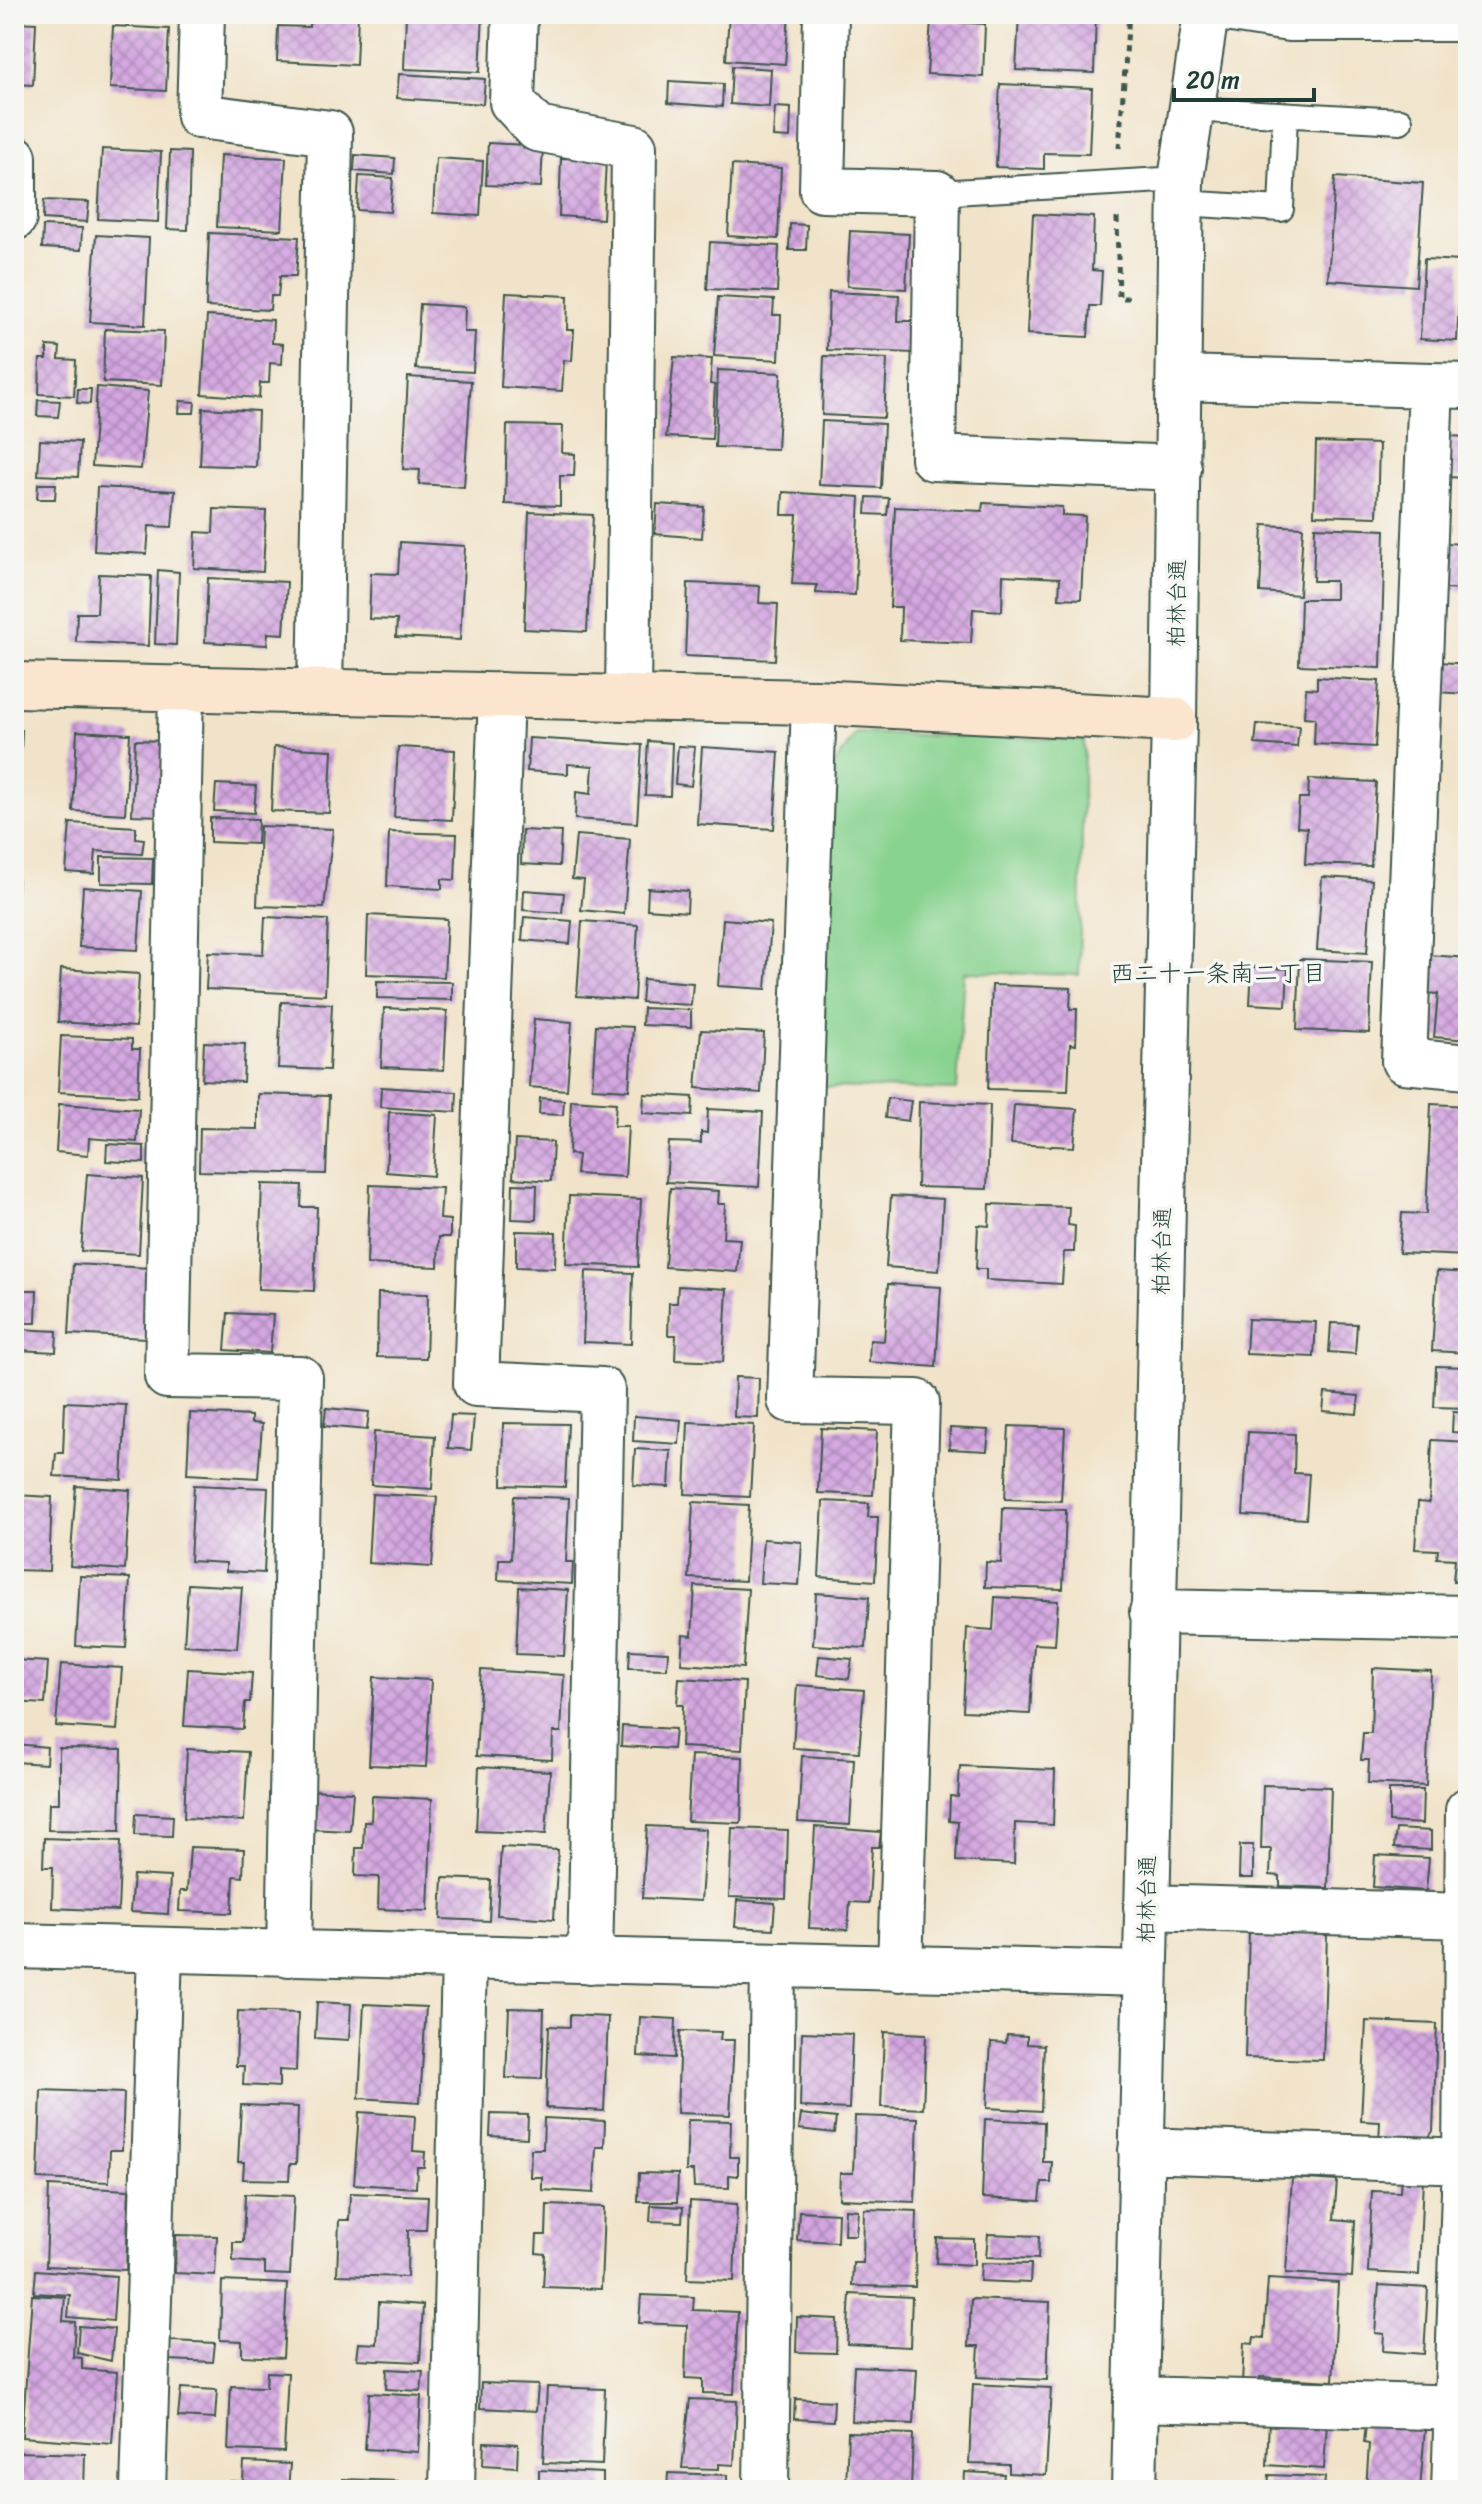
<svg xmlns="http://www.w3.org/2000/svg" width="1482" height="2504" font-family="Sriracha,'Klee One',sans-serif">
	<defs>
		<pattern id="building-cross-hatch" width="8" height="8" patternUnits="userSpaceOnUse" patternTransform="scale(2)"><rect width="8" height="8" fill="#d4a6e1"/><path d="M0 0l8 8M0 8l8-8" fill="none" stroke="#ab88b7"/></pattern>
	</defs>
	<rect width="100%" height="100%" fill="#f6f6f2"/>
	<filter id="ink" filterUnits="userSpaceOnUse"><feTurbulence type="fractalNoise" baseFrequency=".0125" numOctaves="2"/><feDisplacementMap in="SourceGraphic" scale="16" xChannelSelector="R" yChannelSelector="G"/><feConvolveMatrix kernelMatrix="1 2 1 2 8 2 1 2 1" color-interpolation-filters="sRGB"/></filter>
	<filter id="wash" filterUnits="userSpaceOnUse"><feTurbulence type="fractalNoise" baseFrequency=".006" numOctaves="4" result="noise"/><feDisplacementMap in="SourceGraphic" scale="32" xChannelSelector="R" yChannelSelector="G"/><feGaussianBlur stdDeviation="1.8" result="paint"/><feColorMatrix in="noise" values="0 0 0 0 0 0 0 0 0 0 0 0 0 0 0 0 0 1.4 0 .05"/><feComposite in="paint" operator="in"/></filter>
	<g filter="url(#wash)">
		<rect width="100%" height="100%" fill="#f1e3c9"/>
		<path fill="#89d390" stroke="#548862" stroke-width="2" d="M856 733 1084 740 1079 975 964 972 957 1090 823 1087 827 776Z"/>
		<g id="blocks">
			<path fill="url(#building-cross-hatch)" d="M310 14H358L356 65 277 61 278 26 309 27Z
				M406 14H483L480 72 404 69Z
				M729 14H789L785 64 726 60Z
				M1019 14H1096L1094 73 1016 70Z
				M931 21 985 24 983 77 927 74Z
				M14 22 36 23 33 85 14 84Z
				M113 26 169 29 166 91 110 88Z
				M732 66 771 69 769 107 730 104Z
				M399 74 485 79 483 104 397 98Z
				M669 81 723 84 722 107 668 103Z
				M1000 84 1092 88 1089 154 1044 153V169L996 167Z
				M775 107 791 108 790 138 773 137Z
				M488 143 543 146 541 187 486 185Z
				M102 149 161 152 158 222 98 219Z
				M170 151 190 152 188 230 167 229Z
				M220 155 286 158 282 230 217 227Z
				M355 155 395 158 394 174 354 171Z
				M436 158 483 161 480 216 433 213Z
				M561 158 606 160 603 219 559 216Z
				M732 165 781 168 778 239 728 236Z
				M359 176 393 178 390 212 357 210Z
				M1335 177 1423 183 1416 286 1328 280Z
				M44 200 89 202 87 222 43 219Z
				M1033 214 1094 217 1092 270 1102 271 1100 306H1090L1088 337 1027 334Z
				M790 224 807 225 806 250H789Z
				M43 226 82 228 81 250 42 248Z
				M850 231 909 234 906 289 847 286Z
				M209 233 299 237 296 276H280L278 296H271L270 310 206 307Z
				M96 235 149 238 145 325 90 322Z
				M710 242 779 246 777 292 707 289Z
				M1424 259 1461 261 1457 341 1420 339Z
				M829 292 899 295 898 321H917L916 353 827 350Z
				M506 293 568 296 567 330H574L572 361 564 360 562 391 501 387Z
				M718 297 774 300 773 315H781L779 360 714 356Z
				M420 304 465 307 464 332H475L473 372 416 369Z
				M207 316 273 320 272 343 283 344 282 364 270 363 269 383H260L259 398 202 394Z
				M105 329 164 331 162 385 103 382Z
				M47 346 60 347 59 359 76 360 74 396 39 394 40 359H47Z
				M824 356 887 359 884 418 822 415Z
				M674 357 712 359 710 384 715 385 712 439 666 437Z
				M718 370 781 373 777 449 715 447Z
				M408 377 471 381 464 487 419 484 420 470 403 469Z
				M97 387 148 391 141 469 92 466Z
				M78 389H91L90 404 77 403Z
				M38 400 60 401 58 417 37 416Z
				M180 401 195 402 194 413H179Z
				M203 408 258 411 256 467 200 465Z
				M822 421 884 424 881 488 819 485Z
				M507 425 563 426 562 453 575 454 574 476H560V506L505 504Z
				M1449 436 1468 437V478L1447 477Z
				M40 440 80 442 78 477 38 475Z
				M1316 442 1379 444 1377 517 1314 515Z
				M38 484H56L55 499H37Z
				M97 487 175 491 172 527 149 526 147 554 94 551Z
				M783 492 860 497 855 595 816 593 817 585 792 584 797 515H782Z
				M867 497 889 498 887 515 866 514Z
				M983 503 1062 507V515L1085 516 1081 599 1059 598 1060 578 1003 575 1002 611 973 609 971 643 900 640 901 607H890L895 507 982 511Z
				M657 504 704 507 702 538 655 534Z
				M214 509 266 511 263 572 194 568 196 532 213 533Z
				M529 512 593 515 587 632 524 629Z
				M1263 525 1303 527 1299 595 1260 592Z
				M1315 527 1385 530 1381 668 1299 665 1301 599H1335V581H1313Z
				M400 542 465 546 460 640 396 637 397 620 369 619 371 573 398 574Z
				M1443 543 1468 544V590L1441 589Z
				M158 570 179 572 176 645 155 644Z
				M99 574 151 576 148 646 76 642 77 613H97Z
				M208 578 287 582 284 634 268 633 267 645 205 642Z
				M688 583 760 586 759 603 778 604 775 660 685 656Z
				M1440 662 1468 664V694L1437 692Z
				M1317 677 1379 681 1375 747 1314 744 1315 718 1304 717 1306 688 1317 689Z
				M1257 724 1299 726 1297 747 1255 744Z
				M14 730H22L19 792H14Z
				M77 731 130 734 125 814 73 811Z
				M529 738 642 745 637 823 575 819 576 792 591 794 593 766 568 764V774L527 771Z
				M135 740 164 741 161 816 132 815Z
				M648 741 672 743 670 796 645 795Z
				M678 746 695 747 691 786 675 784Z
				M274 747 332 750 329 813 271 811Z
				M398 747 455 750 452 820 394 817Z
				M702 747 779 752 774 829 697 824Z
				M1309 779 1376 782 1371 866 1305 864 1307 828 1297 827 1299 798H1308Z
				M216 784 256 786 254 813 214 811Z
				M210 818 258 819 257 844 210 842Z
				M70 823 136 827V838L144 839 142 854 96 851 94 874 66 872Z
				M260 826 333 829 324 908 257 906Z
				M522 830 561 832 559 866 521 864Z
				M389 832 457 834 455 880 442 879V889L387 886Z
				M576 835 630 839 624 914 581 910 584 880 572 879Z
				M14 857H18L17 899H14Z
				M101 857 153 858 152 884 101 883Z
				M1322 877 1372 880 1367 953 1317 950Z
				M83 887 142 891 138 950 79 947Z
				M648 888 688 891 687 912 647 909Z
				M524 890 564 893 562 913 523 910Z
				M368 915 447 919 444 977 366 974Z
				M265 917 328 920 325 995 206 989 208 952 263 954Z
				M524 917 572 921 570 944 522 940Z
				M723 919 771 923 766 989 718 986Z
				M582 921 638 925 634 1000 577 996Z
				M1429 955 1468 958V1040L1434 1037 1438 994 1427 993Z
				M1300 959 1372 962 1369 1033 1297 1030Z
				M1252 967 1288 969 1286 1006 1250 1004Z
				M61 969 139 974 136 1027 58 1022Z
				M643 979 693 983 691 1005 641 1002Z
				M377 981 452 982V1000L377 998Z
				M992 985 1071 988 1070 1009H1077L1076 1045 1070 1044 1068 1091 988 1089Z
				M281 1002 332 1004 329 1070 278 1068Z
				M384 1008 447 1011 444 1070 381 1067Z
				M643 1008 691 1010V1027L642 1025Z
				M534 1019 572 1022 567 1090 529 1087Z
				M596 1025 633 1027 629 1090 592 1088Z
				M701 1030 764 1033 761 1093 696 1088Z
				M61 1036 132 1039V1049H140L138 1096 58 1092Z
				M204 1042 245 1044 243 1082 202 1080Z
				M381 1087 457 1092 456 1112 380 1107Z
				M258 1094 329 1096 326 1174 199 1171 200 1128 258 1129Z
				M644 1094 693 1097 692 1116 643 1113Z
				M540 1098 564 1100 563 1115 539 1114Z
				M887 1098 911 1101 908 1121 885 1118Z
				M571 1100 616 1103 614 1126H628L625 1177 576 1174 578 1155 569 1154Z
				M919 1102 990 1105 987 1189 917 1187Z
				M59 1104 139 1109 137 1142 89 1138 88 1155 56 1152Z
				M1431 1104 1468 1106V1256L1399 1253 1402 1213 1426 1214Z
				M1014 1105 1077 1109 1074 1147 1011 1144Z
				M708 1109 763 1112 759 1187 666 1182 669 1142 701 1143V1132L707 1133Z
				M389 1112 437 1115 433 1176 386 1172Z
				M515 1140 553 1142 551 1181 513 1178Z
				M107 1144 144 1146V1163L106 1161Z
				M87 1174 143 1178 139 1254 81 1251Z
				M262 1184 302 1185 301 1207H317L314 1291 258 1289Z
				M513 1184 537 1185 536 1220 512 1219Z
				M370 1185 442 1188 440 1219 450 1220V1237H439L438 1267 367 1264Z
				M670 1188 719 1191 718 1204H725L723 1238 740 1239 737 1272 665 1267Z
				M569 1196 641 1199 638 1267 566 1264Z
				M891 1196 943 1199 939 1271 886 1267Z
				M990 1204 1069 1207 1068 1225 1075 1226 1074 1252H1064L1062 1284 986 1280V1269H976L978 1225 989 1226Z
				M516 1231 556 1232 555 1268 516 1267Z
				M73 1264 150 1268 146 1338 69 1334Z
				M586 1271 633 1273 631 1344 583 1342Z
				M1437 1271 1468 1273V1353L1432 1351Z
				M888 1284 941 1287 936 1367 869 1362 870 1340 884 1341Z
				M678 1286 727 1289 723 1362 675 1360 676 1335H668L669 1303H677Z
				M18 1290H37L36 1323H16Z
				M378 1293 428 1294 426 1358 377 1357Z
				M228 1313 273 1315 270 1353 225 1350Z
				M1248 1319 1316 1322 1314 1357 1246 1354Z
				M1331 1323 1357 1324 1355 1354 1329 1352Z
				M18 1329 57 1331 56 1352 17 1350Z
				M1436 1366 1468 1367V1408L1434 1407Z
				M735 1377 759 1378 758 1418 734 1417Z
				M1325 1393 1359 1396 1357 1414 1323 1411Z
				M65 1402 126 1405 122 1480 54 1476 56 1453H63Z
				M326 1408 369 1412 367 1430 324 1426Z
				M1453 1412 1468 1413V1433L1452 1432Z
				M190 1413 251 1416V1423L262 1424 258 1478 187 1474Z
				M451 1415 474 1416 471 1450 448 1448Z
				M634 1416 681 1420 679 1444 633 1441Z
				M688 1422 754 1425 750 1497 685 1494Z
				M503 1423 568 1424 565 1487 502 1485Z
				M1009 1426 1065 1428 1061 1501 1005 1499Z
				M821 1428 877 1431 873 1495 818 1493Z
				M950 1428 989 1430 987 1451 949 1449Z
				M374 1432 435 1436 432 1489 371 1485Z
				M1248 1432 1295 1434 1294 1473 1309 1474 1306 1519 1243 1515Z
				M1432 1440 1468 1442V1581H1453L1455 1559 1437 1558 1438 1550 1415 1549 1418 1502 1429 1503Z
				M635 1449 671 1451 669 1487 633 1485Z
				M194 1485 268 1488 264 1573 226 1571V1563L190 1561Z
				M76 1486 130 1490 125 1570 70 1566Z
				M372 1494 437 1497 432 1567 368 1563Z
				M14 1495 52 1497 49 1571 14 1570Z
				M514 1496 569 1498 566 1562H573L572 1584 498 1580 499 1559H511Z
				M823 1501 869 1503 868 1517H878L875 1581 819 1577Z
				M693 1502 749 1505 745 1581 689 1578Z
				M1003 1508 1066 1510 1063 1589 985 1587 986 1562 1001 1563Z
				M763 1539 802 1542 799 1585 760 1583Z
				M80 1576 130 1578 126 1648 76 1646Z
				M188 1584 242 1587 237 1648 184 1645Z
				M695 1586 748 1589 743 1668 681 1664 683 1635 692 1636Z
				M519 1587 568 1590 564 1656 516 1654Z
				M816 1593 869 1597 866 1648 813 1645Z
				M995 1597 1058 1601 1055 1645 1034 1644 1030 1714 963 1711 967 1628 993 1630Z
				M630 1650 668 1652 667 1669 629 1668Z
				M819 1656 852 1659 849 1679 817 1675Z
				M14 1660 48 1662 45 1704 14 1702Z
				M61 1664 122 1668 117 1730 56 1726Z
				M1373 1668 1431 1671 1426 1786 1368 1783 1369 1760H1361L1363 1733H1371Z
				M188 1669 252 1673 250 1702H245L243 1729 184 1726Z
				M481 1670 564 1675 561 1732H553L552 1760 476 1756Z
				M374 1677 431 1680 426 1767 369 1765Z
				M679 1678 745 1682 742 1750 681 1747 683 1705H677Z
				M797 1685 864 1690 859 1752 793 1748Z
				M622 1726 675 1729 673 1749 621 1746Z
				M14 1744 47 1747 46 1764 14 1762Z
				M59 1748 122 1749 120 1831 48 1830 49 1803H59Z
				M187 1749 248 1752 244 1821 184 1818Z
				M691 1755 743 1757 741 1823 687 1821Z
				M802 1756 854 1759 850 1825 798 1822Z
				M960 1766 1055 1770 1053 1825 1015 1823 1014 1864 956 1861 958 1822 949 1821 950 1796 958 1797Z
				M479 1767 550 1771 546 1834 476 1831Z
				M1263 1785 1331 1787 1328 1888 1280 1886V1876L1270 1875 1271 1849H1261Z
				M309 1790 353 1792 350 1831 307 1829Z
				M1389 1790H1423L1422 1824 1389 1822Z
				M372 1796 432 1799 428 1911 378 1909 379 1877 355 1876 356 1848H363L364 1822H371Z
				M136 1814 173 1816 172 1836 135 1835Z
				M647 1826 706 1829 701 1901 642 1898Z
				M815 1827 881 1832 879 1847H872L869 1903 850 1902 848 1930 809 1928Z
				M732 1828 788 1830 786 1899 729 1897Z
				M1396 1829 1431 1831V1850L1394 1848Z
				M44 1838 121 1841 118 1911 52 1908 53 1867H43Z
				M1240 1845H1253V1878H1239Z
				M190 1847 244 1849 243 1877 234 1876 232 1913 179 1911 180 1891H187Z
				M501 1847 558 1850 554 1919 497 1915Z
				M1375 1855 1429 1858 1426 1891 1373 1887Z
				M133 1875 170 1877 168 1914 130 1912Z
				M443 1878 491 1880 489 1921 441 1919Z
				M737 1900 775 1903 773 1929 735 1927Z
				M1249 1931 1327 1933 1323 2060 1245 2058Z
				M317 2002 351 2004 349 2040 315 2038Z
				M364 2004 426 2007 420 2102 359 2098Z
				M509 2008 544 2009 542 2079 506 2078Z
				M238 2011 298 2013 296 2071 279 2070V2087L243 2085 244 2066H236Z
				M570 2015 608 2017 604 2111 546 2108 549 2026 570 2027Z
				M640 2017 676 2019 674 2058 638 2056Z
				M1366 2021 1437 2024 1433 2131 1424 2144 1379 2142 1380 2122 1361 2121Z
				M680 2031 721 2032 720 2040H734L730 2115 677 2113Z
				M802 2032 852 2034 849 2109 800 2107Z
				M884 2032 926 2034 923 2109 881 2107Z
				M1007 2035 1027 2036V2044L1044 2045 1041 2111 987 2108 991 2042 1006 2043Z
				M41 2090 124 2093 122 2150H110L109 2182 38 2179Z
				M241 2105 298 2107 296 2164H290L289 2180 243 2179 244 2162H238Z
				M359 2112 415 2116 413 2151 425 2152 424 2167H417L416 2188 354 2184Z
				M491 2114 528 2115 527 2138 490 2136Z
				M801 2114 836 2118 834 2133 799 2129Z
				M855 2116 918 2118 915 2202 839 2199 840 2173H853Z
				M544 2118 605 2121 604 2147H596L594 2193 542 2190V2177H530L531 2149H543Z
				M985 2119 1044 2122 1043 2162H1052L1051 2183H1042L1040 2201 982 2198Z
				M688 2120 731 2121 730 2157H738V2176L729 2175V2188L694 2187 693 2171H686Z
				M639 2173 678 2174 677 2202H638Z
				M1401 2176 1423 2177 1419 2275 1368 2272 1372 2191 1400 2192Z
				M1292 2178 1337 2181 1334 2219 1355 2221 1352 2277 1286 2273Z
				M49 2186 129 2190 126 2270 46 2266Z
				M350 2193 428 2196 426 2230H408L407 2277 337 2275 339 2220H349Z
				M245 2194 294 2196 290 2275 265 2274V2263L233 2261V2242H243Z
				M690 2201 737 2204 734 2281 687 2279Z
				M547 2205 604 2207 601 2289 543 2287 545 2254 536 2253 537 2235H546Z
				M651 2205 683 2207 682 2222 650 2221Z
				M845 2209 858 2210 856 2235H844Z
				M864 2209 917 2211 915 2287 852 2286 853 2263H863Z
				M799 2211 838 2213 837 2242 797 2240Z
				M988 2234 1039 2236 1038 2259 986 2257Z
				M176 2235 217 2236 215 2275 175 2273Z
				M937 2238 974 2239V2265L936 2263Z
				M981 2263 1031 2264 1030 2283 980 2281Z
				M36 2270 116 2276 113 2321 68 2317 70 2295 34 2293Z
				M1268 2279 1338 2283 1333 2381 1260 2377V2384L1242 2383 1244 2343 1253 2344 1254 2337 1264 2338Z
				M222 2281 287 2284 283 2358 242 2356V2341L220 2340Z
				M1379 2285 1428 2288 1424 2354 1383 2351 1384 2334 1375 2333Z
				M850 2294 912 2297 910 2347 847 2344Z
				M32 2295 65 2297 63 2321 75 2322 73 2357 82 2358V2369L117 2372 112 2444 22 2437Z
				M641 2295 694 2297 693 2310 738 2312 734 2394 703 2393V2379L685 2378 687 2325 639 2323Z
				M971 2299 1050 2302 1047 2380 977 2377 979 2346H969Z
				M379 2302 423 2305 420 2362 357 2359 359 2343 377 2344Z
				M797 2317 837 2319 836 2353 796 2352Z
				M79 2326 114 2329 111 2361 77 2353Z
				M170 2341 215 2343 213 2362 169 2360Z
				M854 2366 917 2369 914 2424 851 2421Z
				M387 2369 423 2371 421 2391 386 2389Z
				M267 2372 288 2373 284 2452 228 2450 231 2386 266 2387Z
				M481 2383 538 2385 536 2411 480 2408Z
				M973 2384 1051 2388 1046 2475 1009 2473V2465L969 2464Z
				M547 2387 605 2389 602 2465 543 2463Z
				M181 2388 217 2390 215 2419 178 2417Z
				M369 2393 421 2396 418 2452 365 2449Z
				M690 2399 737 2401 734 2465 719 2464V2469L682 2468Z
				M795 2399 834 2401 833 2421 794 2419Z
				M1269 2420 1327 2423 1324 2469 1267 2465Z
				M1366 2424 1425 2428 1420 2490H1366L1369 2444 1364 2443Z
				M848 2432 913 2434 911 2490H846Z
				M484 2442 518 2444 517 2467 483 2465Z
				M17 2452 85 2454 84 2490H16Z
				M244 2462 290 2464 288 2490H231V2481L243 2482Z
				M539 2470 603 2473V2490H539Z
				M965 2472 1004 2474 1003 2482 1023 2484 1022 2490H964Z
				M668 2473 727 2475V2490H667Z
				M1269 2475 1325 2477 1324 2490H1268Z
				M343 2479 398 2481V2490H343Z"/>
		</g>
	</g>
	<g filter="url(#ink)">
		<use href="#blocks" fill-opacity="0" stroke="#3e564a" stroke-width="2"/>
		<g fill="none" stroke-linecap="round" stroke-linejoin="round">
			<g stroke="#3e564a" stroke-width="28">
				<path id="lane" d="M1205 16 1288 29H1468
					M1189 109 1400 121
					M937 193 1181 179
					M1181 203 1281 209 1285 115"/>
			</g>
			<g stroke="#3e564a" stroke-width="48">
				<path id="street" d="M202 14 199 116 330 133 320 691
					M515 14 512 102 537 129 634 147 628 698
					M826 14 822 190 937 193 933 458 1179 468
					M14 157V218
					M1179 378 1468 386
					M1431 385 1404 1061 1468 1067
					M181 688 167 1376 300 1378 289 1954
					M501 695 476 1384 602 1390 590 1961
					M814 702 790 1400 917 1402 900 1969
					M1152 1612 1468 1618
					M1146 1907 1468 1916
					M14 1946 1145 1974
					M1141 2150 1468 2161
					M1136 2399 1468 2408
					M143 2490 160 1951
					M452 2490 464 1958
					M766 2490 773 1966
					M1134 2490 1174 720 1181 179 1206 14
					M1454 2490 1465 2161 1468 1810"/>
			</g>
			<g stroke="#3e564a" stroke-width="48">
				<path id="secondary" d="M14 685 814 702 1174 720"/>
			</g>
			<path stroke="#3e564a" stroke-width="5" stroke-dasharray="6 6" stroke-linecap="butt" d="M1119 148 1129 14
				M1117 218 1119 298H1133"/>
			<use href="#lane" stroke="#fff" stroke-width="24"/>
			<use href="#street" stroke="#fff" stroke-width="44"/>
			<use href="#secondary" stroke="#fbe5cf" stroke-width="44"/>
		</g>
	</g>
	<g text-anchor="middle" stroke-width="7" stroke-linejoin="round" paint-order="stroke">
		<g font-size="22" fill="#1f3d34" stroke="#f6f6f2">
			<text transform="translate(1176 603) rotate(-89)" y="8">柏林台通</text>
			<text transform="translate(1161 1251) rotate(-89)" y="8">柏林台通</text>
			<text transform="translate(1146 1899) rotate(-89)" y="8">柏林台通</text>
		</g>
		<g font-size="24" fill="#1f3d34" stroke="#f6f6f2">
			<text x="1218" y="981">西二十一条南二丁目</text>
		</g>
	</g>
	<rect width="1482" height="2504" fill="none" stroke="#f6f6f2" stroke-width="48"/>
	<path d="M1174 88v12h140v-12" fill="none" stroke="#1f3d34" stroke-width="4"/>
	<text x="1186" y="88" font-size="24" fill="#1f3d34" stroke="#f6f6f2" stroke-width="6" paint-order="stroke">20 m</text>
</svg>
